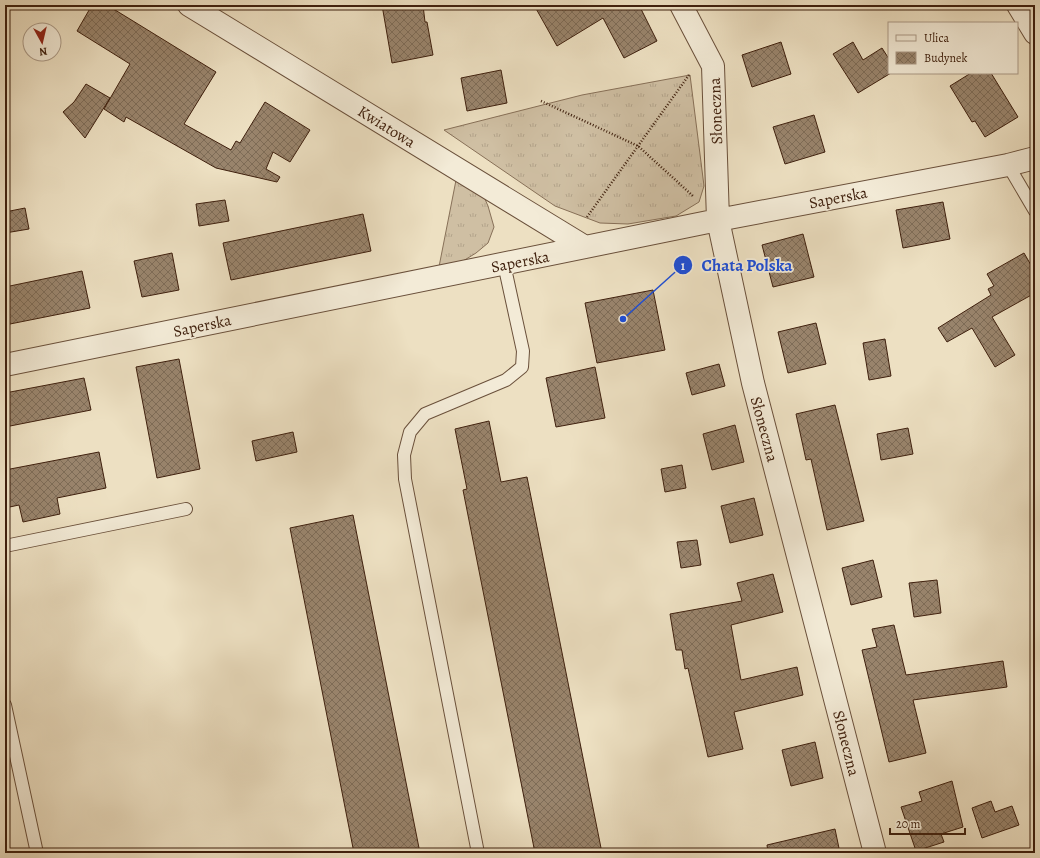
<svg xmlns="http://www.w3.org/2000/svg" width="1040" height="858" font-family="Alegreya,serif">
	<defs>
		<pattern id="grass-tufts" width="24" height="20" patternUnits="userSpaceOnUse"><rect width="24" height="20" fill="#cfbfa3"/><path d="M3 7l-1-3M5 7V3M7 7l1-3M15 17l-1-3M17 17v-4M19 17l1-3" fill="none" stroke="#b3a48b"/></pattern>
		<pattern id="building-cross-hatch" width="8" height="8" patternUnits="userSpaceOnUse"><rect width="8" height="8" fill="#99846c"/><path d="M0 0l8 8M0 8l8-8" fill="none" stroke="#7e6c57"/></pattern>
	</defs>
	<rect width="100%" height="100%" fill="#ede0c2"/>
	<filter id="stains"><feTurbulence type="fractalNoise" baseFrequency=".005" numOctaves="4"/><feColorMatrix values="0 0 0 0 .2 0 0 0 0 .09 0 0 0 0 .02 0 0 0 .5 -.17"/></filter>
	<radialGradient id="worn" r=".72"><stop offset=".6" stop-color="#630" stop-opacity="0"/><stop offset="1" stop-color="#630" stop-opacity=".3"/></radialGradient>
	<path fill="url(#grass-tufts)" stroke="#877058" d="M690 75 704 186 699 202 676 216 628 224 600 223 555 206 444 130 582 95Z
		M458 170 477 181 488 206 494 227 488 243 476 253 437 277Z"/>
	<path fill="url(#building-cross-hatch)" stroke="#3f200e" d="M92 5H107L216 72 184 124 231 150 236 141 240 143 265 102 310 130 290 162 273 152 266 169 280 177 277 182 216 168 126 117 124 122 104 109 130 64 77 31Z
		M382 5H423L425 22H427L433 55 392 63Z
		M534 5H639L657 41 624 58 603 18 557 46Z
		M781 42 791 74 752 87 742 55Z
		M853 42 863 60 882 48 889 59V73H891L858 93 833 54Z
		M501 70 507 103 467 111 461 78Z
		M971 73H991L1018 117 985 137 975 121 972 122 950 86Z
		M86 84 110 98 85 138 63 112 74 102Z
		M814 115 825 152 785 164 773 127Z
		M225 200 229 221 199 226 196 204Z
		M943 202 950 239 903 248 896 210Z
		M25 208 29 229 5 233V212Z
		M363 214 371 251 231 280 223 243Z
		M803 234 814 277 773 287 762 245Z
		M172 253 179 290 142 297 134 261Z
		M1024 253 1035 272V293L992 317 1015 355 995 367 972 328 947 342 938 328 991 295 988 289 994 286 987 274Z
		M82 271 90 308 5 325V287Z
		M653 290 665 350 597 363 585 303Z
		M816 323 826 364 788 373 778 332Z
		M885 339 891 376 869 380 863 343Z
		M179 359 200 469 157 478 136 367Z
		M719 364 725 386 692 395 686 373Z
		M595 367 605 418 556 427 546 378Z
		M84 378 91 410 5 427V393Z
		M835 405 864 521 827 530 811 459 806 460 796 414Z
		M489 421 501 482 527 477 602 853H535L463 490 467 489 455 429Z
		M735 425 744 462 712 470 703 434Z
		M908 428 913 454 881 460 877 434Z
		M293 432 297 452 256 461 252 441Z
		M99 452 106 488 57 498 60 514 23 522 19 505 5 508V470Z
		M682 465 686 488 665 492 661 469Z
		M754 498 763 535 730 543 721 506Z
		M353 515 420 853H354L290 528Z
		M697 540 701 565 681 568 677 542Z
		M873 560 882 597 851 605 842 568Z
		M773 574 783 612 731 625 741 680 797 667 803 695 734 712 743 749 708 757 688 668 685 669 682 650H676L670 614 742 601 737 583Z
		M937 580 941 613 914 617 909 583Z
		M894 625 906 675 1003 661 1007 687 913 700 926 753 889 762 862 650 877 647 872 629Z
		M815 742 823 778 791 786 782 750Z
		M952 781 963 827 941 834 944 842 916 851 901 807 922 801 919 792Z
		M991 801 995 812 1012 806 1019 825 982 838 972 808Z
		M835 829 840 853H768L767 845Z"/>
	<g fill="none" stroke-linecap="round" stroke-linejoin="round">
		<g stroke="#6a503b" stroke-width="14">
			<path id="lane" d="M1008 165 1035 211
				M5 546 186 509
				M5 705 37 853
				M478 853 405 479 404 455 410 432 425 414 506 380 522 367 523 351 504 264"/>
		</g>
		<g stroke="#6a503b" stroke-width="24">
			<path id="street" d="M189 5 585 247
				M681 5 713 66 718 220 753 383 875 853
				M1018 5 1035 33
				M5 365 718 220 1008 165 1035 158"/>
		</g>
		<path stroke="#3f200e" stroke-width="2.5" stroke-dasharray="1 2" stroke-linecap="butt" d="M541 101 638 146 693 196
			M587 217 689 75"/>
		<use href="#lane" stroke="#f3ebd7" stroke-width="12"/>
		<use href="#street" stroke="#f3ebd7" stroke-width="22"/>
	</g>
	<g text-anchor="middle" stroke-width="3.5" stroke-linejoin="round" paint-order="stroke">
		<g font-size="16" fill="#3f200e" stroke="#f3ebd7">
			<text transform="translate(715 111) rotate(-92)" y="6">Słoneczna</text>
			<text transform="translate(387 126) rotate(32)" y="6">Kwiatowa</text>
			<text transform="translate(838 197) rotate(-11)" y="6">Saperska</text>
			<text transform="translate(520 261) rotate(-11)" y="6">Saperska</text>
			<text transform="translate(202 325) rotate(-12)" y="6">Saperska</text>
			<text transform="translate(765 429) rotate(75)" y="6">Słoneczna</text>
			<text transform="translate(847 743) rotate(76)" y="6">Słoneczna</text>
		</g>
	</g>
	<path fill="none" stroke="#1d4ed8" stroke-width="1.5" d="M623 319L683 265"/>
	<g fill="#1d4ed8" stroke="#f3ebd7" stroke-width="1.5">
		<circle cx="623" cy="319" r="4"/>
		<circle cx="683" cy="265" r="10"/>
	</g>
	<g font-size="12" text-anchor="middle" font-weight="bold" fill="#fff">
		<text x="683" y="270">1</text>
	</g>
	<g font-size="17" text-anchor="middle" font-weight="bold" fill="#1d4ed8" stroke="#f3ebd7" stroke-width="3.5" stroke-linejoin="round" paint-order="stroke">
		<text x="747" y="271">Chata Polska</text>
	</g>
	<rect width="1040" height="858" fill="none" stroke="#ede0c2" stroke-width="20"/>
	<rect x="6" y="6" width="1028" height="846" fill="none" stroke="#3f200e" stroke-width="2"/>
	<rect x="10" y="10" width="1020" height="838" fill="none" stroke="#3f200e"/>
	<rect x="888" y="22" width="130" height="52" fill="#f3ebd7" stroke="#ab9a87"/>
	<rect x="896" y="35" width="20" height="6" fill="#f3ebd7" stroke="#ab9a87"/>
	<text x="924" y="42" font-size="12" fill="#3f200e">Ulica</text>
	<rect x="896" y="52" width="20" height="12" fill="url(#building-cross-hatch)" stroke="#ab9a87"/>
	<text x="924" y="62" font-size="12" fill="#3f200e">Budynek</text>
	<g transform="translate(42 42) rotate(172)"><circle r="19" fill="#f3ebd7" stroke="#ab9a87"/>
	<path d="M0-3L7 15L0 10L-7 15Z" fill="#8f2418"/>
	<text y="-6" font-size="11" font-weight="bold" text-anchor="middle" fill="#3f200e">N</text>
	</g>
	<path d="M890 828v6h75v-6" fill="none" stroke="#3f200e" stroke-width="2"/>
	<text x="896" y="828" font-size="12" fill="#3f200e" stroke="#f3ebd7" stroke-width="3" paint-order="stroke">20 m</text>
	<rect width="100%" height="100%" filter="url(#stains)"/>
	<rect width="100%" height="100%" fill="url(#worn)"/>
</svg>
